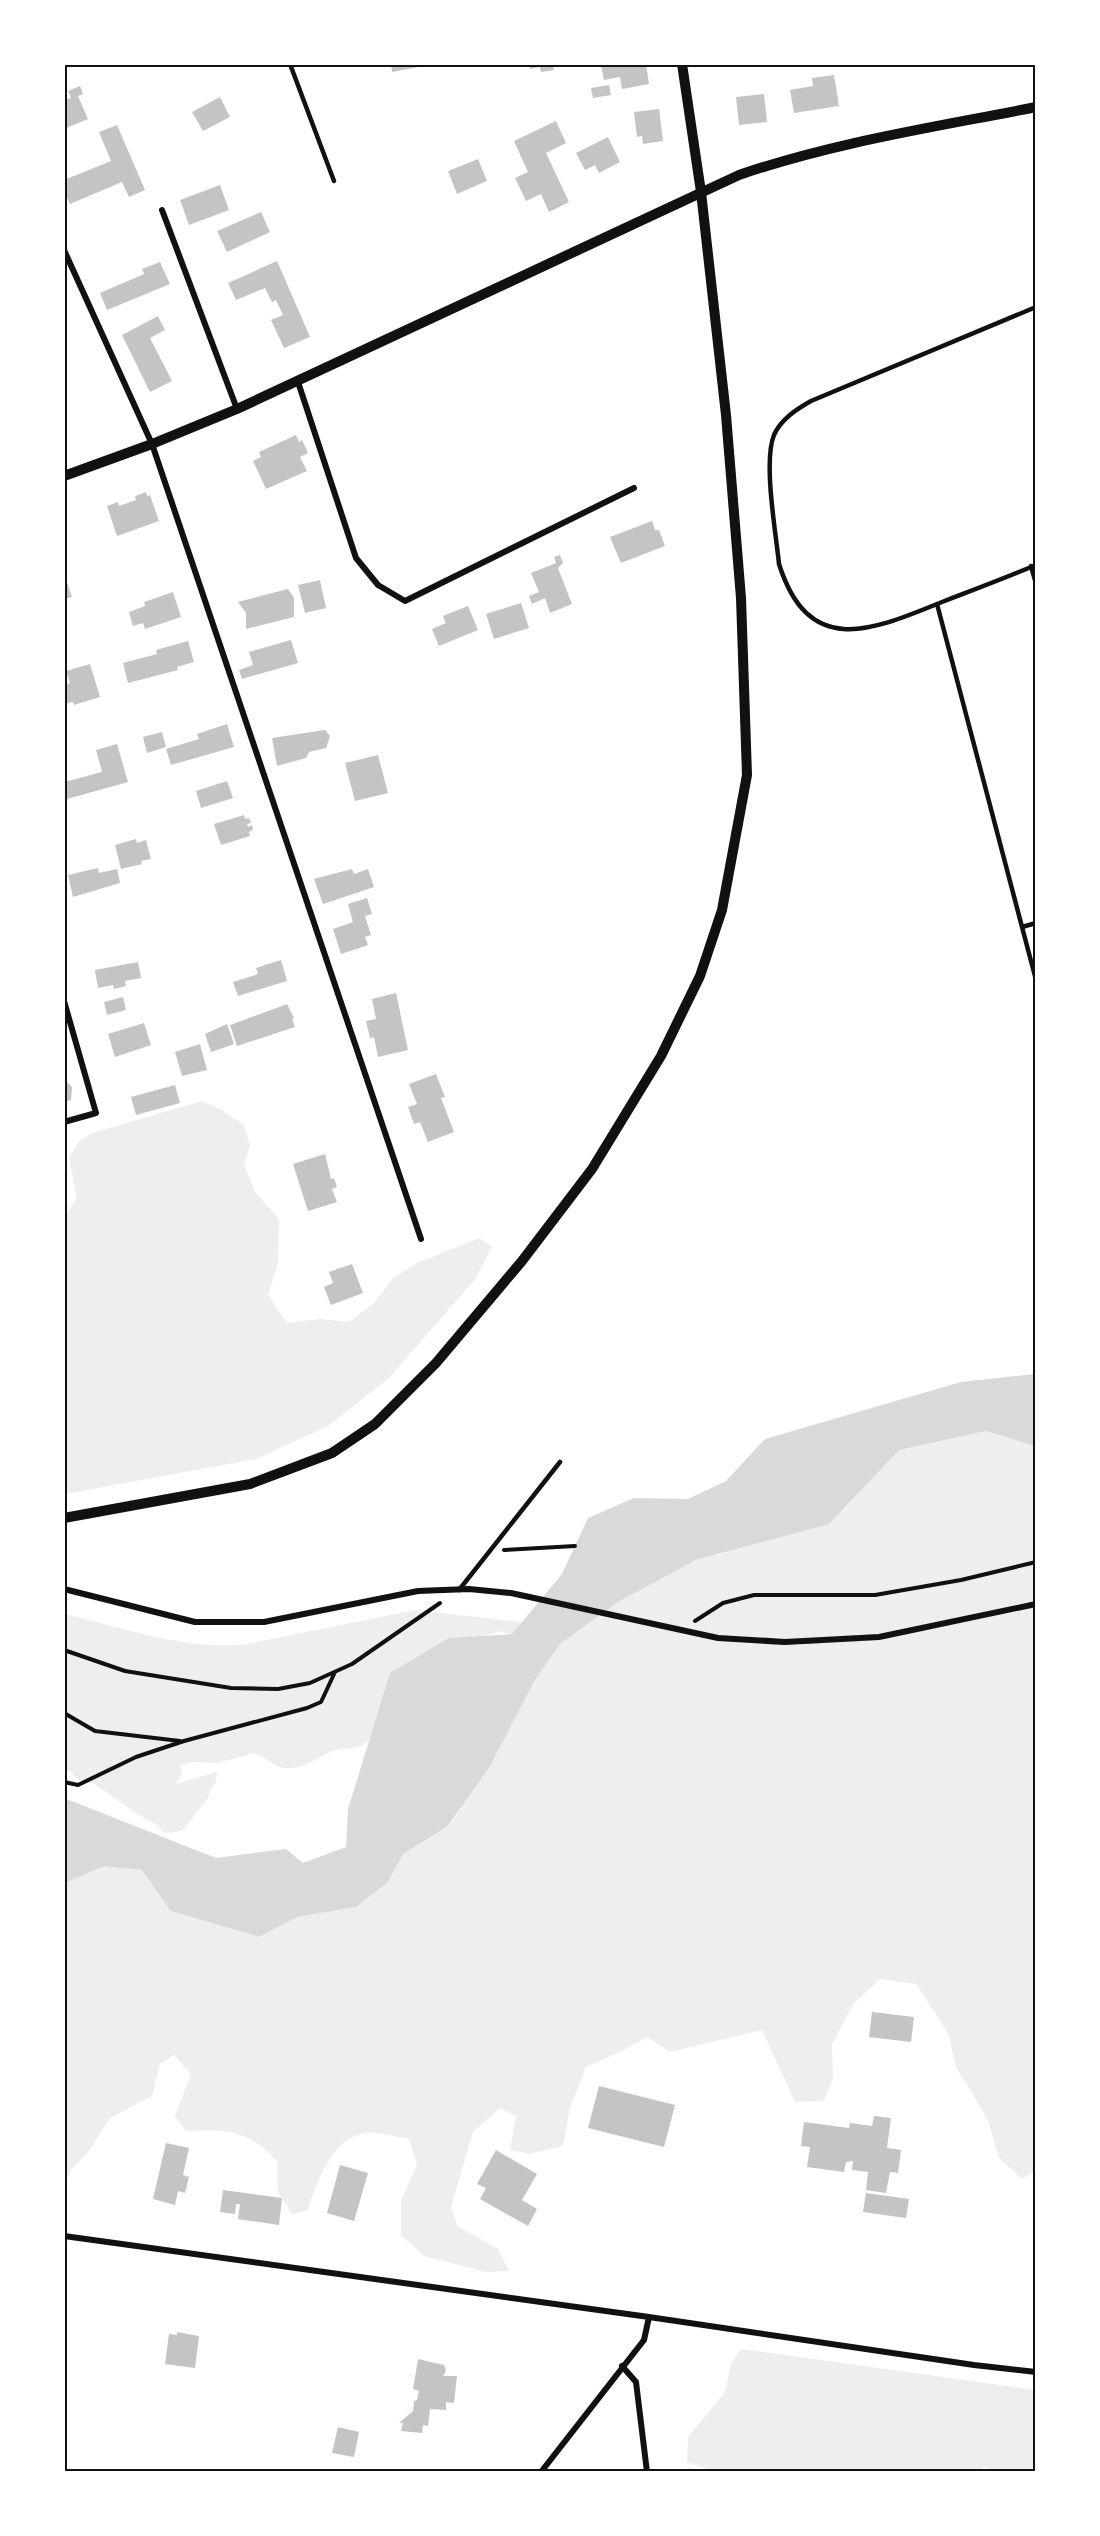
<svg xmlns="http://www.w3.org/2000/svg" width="1100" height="2536" font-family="'PT Serif',serif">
	<rect width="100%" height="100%" fill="#fff"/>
	<path fill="#eee" d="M202 1101 222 1110 244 1125 250 1145 244 1165 255 1192 279 1219 278 1263 268 1295 287 1323 319 1319 349 1322 374 1303 393 1278 417 1263 479 1238 492 1247 476 1278 389 1378 328 1426 256 1459 65 1494 64 1218 77 1198 69 1158 79 1141 92 1133Z
		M986 1431 1035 1446V2171L1022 2179 999 2158 988 2120 956 2067 948 2033 916 1984 880 1979 853 2004 832 2045 833 2078 824 2101 795 2102 762 2030 670 2052 647 2037 624 2050 586 2067 570 2108 563 2146 530 2154 510 2150 516 2116 500 2108 473 2132 451 2207 457 2226 498 2249 509 2271 485 2272 424 2256 401 2235V2200L417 2165 409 2139C396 2137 380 2132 367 2133 333 2136 316 2182 308 2210L292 2214 278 2192 277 2161C248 2130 227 2129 186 2131L175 2116 191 2074 174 2055 160 2064 152 2096 110 2118 89 2151 71 2170 65 2183V1883L104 1865 143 1870 172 1911 259 1937 297 1917 356 1907 388 1882 403 1854 448 1827 489 1768 535 1680 560 1644 618 1602 696 1560 721 1554 842 1511 898 1450Z
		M415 1610 522 1622 513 1637 501 1631 427 1652 400 1668 368 1741C356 1752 340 1746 328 1753 313 1760 302 1770 284 1768 276 1768 263 1756 255 1753L217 1763 193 1762 180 1765 182 1774 176 1784 217 1772 216 1782 210 1790 209 1797 182 1831 164 1833 157 1825 134 1812 93 1783 80 1781 71 1772 65 1770V1614C124 1628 186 1651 247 1644Z
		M742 2349 1035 2390V2471H994L984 2467 976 2472H716L687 2462 688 2437 725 2392 731 2363Z"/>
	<path fill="#d9d9d9" d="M1035 1374V1446L986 1431 899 1450 829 1524 696 1560 618 1602 560 1644 535 1680 489 1768 447 1827 403 1854 388 1882 356 1907 297 1917 259 1937 171 1911 142 1870 104 1866 65 1883 64 1798 216 1858 286 1849 303 1863 346 1847 348 1809 390 1673 449 1638 512 1634 562 1574 588 1518 634 1498 688 1499 726 1481 765 1439 961 1382Z"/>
	<path fill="#c4c4c4" d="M391 64H418V67L392 72Z
		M530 64H553L554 70 541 72 540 67 530 69Z
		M646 64 649 84 622 89 620 77 604 80 601 65Z
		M834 75 839 106 794 113 790 90 813 86 812 78Z
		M609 85 611 95 593 98 591 88Z
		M80 86 83 94 78 96 88 119 64 129V100L71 98 68 91Z
		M764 94 767 122 739 125 736 97Z
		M220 97 230 117 203 131 192 112Z
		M659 109 663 141 643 144 642 136 637 137 634 112Z
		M556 121 566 143 546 153 569 202 549 212 541 194 526 201 515 178 528 172 514 141Z
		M117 125 145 190 129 197 122 182 70 204 64 191V180L111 161 99 132Z
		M608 137 620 162 599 173 595 165 585 170 576 153Z
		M478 159 487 181 457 194 448 171Z
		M220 185 229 210 189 225 180 200Z
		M261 212 270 232 227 252 217 231Z
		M277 261 310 337 284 348 271 320 283 315 276 300 272 302 265 288 236 300 228 283Z
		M160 262 170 284 107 310 100 293 144 274 142 269Z
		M158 316 165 330 150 338 172 381 150 392 122 335Z
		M296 435 299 442 302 440 308 453 300 457 307 471 266 489 253 461 261 457 259 452Z
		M146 492 147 496 150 495 159 521 117 536 107 506 118 502 119 506 136 500 135 496Z
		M652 521 655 530H659L665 546 621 563 610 537Z
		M560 555 563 563 558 568 572 604 550 613 545 598 532 604 529 596 539 592 531 573 556 563 554 557Z
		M64 574 72 597 64 599Z
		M320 580 326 608 305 613 298 585Z
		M288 589 294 598V617L246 629V613L238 602Z
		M173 592 181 617 145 629 143 623 133 626 129 612 145 606 144 602Z
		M521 603 529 628 494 639 486 614Z
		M468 606 478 630 439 646 432 629 446 623 443 616Z
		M291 640 298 663 242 679 239 670 253 665 249 652Z
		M188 641 194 662 177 667 178 670 128 683 123 663 157 654 156 650Z
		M90 664 100 697 74 705 73 702 64 704V685L70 683 66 671Z
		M227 724 234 747 171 765 166 749 199 739 197 734Z
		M325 730 330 736 326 748 309 752 306 758 277 766 272 738Z
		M162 732 166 747 147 753 143 737Z
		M117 744 128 782 67 799 64 782 102 772 96 750Z
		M378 755 388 793 355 801 345 763Z
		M227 781 233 798 201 808 196 791Z
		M244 815 245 819 249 818 251 823 247 824 248 827 252 825 253 830 249 832 250 836 221 845 214 824Z
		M136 839 137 843 146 840 151 859 141 861 142 864 121 869 115 845Z
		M98 868 99 873 117 869 120 883 73 897 68 875Z
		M352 869 354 874 368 869 374 887 323 904 314 879Z
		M367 898 372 914 365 916 371 935 365 937 368 945 341 954 333 929 353 922 348 904Z
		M281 960 287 981 238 996 233 982 258 974 256 968Z
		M138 962 141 978 125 981 126 986 114 989 113 985 98 988 95 970Z
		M396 993 408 1050 378 1057 374 1037 370 1038 366 1021 376 1019 372 999Z
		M123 997 126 1010 107 1015 104 1002Z
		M287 1004 294 1018 292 1019 295 1027 237 1046 230 1025Z
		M144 1023 151 1045 115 1057 108 1034Z
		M227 1024 234 1044 211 1052 205 1034Z
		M200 1044 207 1070 182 1076 175 1052Z
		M436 1074 445 1097 441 1098 454 1132 428 1142 420 1122 414 1124 408 1107 417 1104 409 1084Z
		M64 1079 72 1087 71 1100 64 1102Z
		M175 1085 180 1103 136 1115 131 1097Z
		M325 1154 331 1179 334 1178 337 1187 332 1189 337 1202 308 1211 293 1164Z
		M352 1264 363 1293 331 1305 324 1287 333 1283 329 1272Z
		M872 2012 914 2017 911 2042 869 2037Z
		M599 2086 675 2105 664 2147 588 2128Z
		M874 2116 891 2118 887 2148 901 2150 898 2173 890 2172 886 2193 866 2190 868 2172 852 2170 853 2161 846 2162 844 2172 807 2167 810 2147 801 2146 804 2122 849 2128 850 2123 872 2126Z
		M166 2143 189 2148 183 2175 189 2177 185 2193 178 2191 175 2205 153 2199Z
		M496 2150 537 2174 522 2200 537 2209 528 2226 480 2199 486 2188 477 2184Z
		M340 2165 368 2173 354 2221 327 2213Z
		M223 2190 282 2198 279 2225 238 2219 240 2204H236L235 2214 220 2212Z
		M866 2193 909 2199 906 2218 863 2212Z
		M177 2332 199 2336 195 2368 165 2364 169 2334 177 2335Z
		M418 2359 444 2365 446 2371 443 2376H457L454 2403 446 2402V2410L430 2409 428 2426 423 2425 422 2433 401 2431 403 2423H399L413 2411 414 2401 417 2400 419 2391 413 2389Z
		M338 2427 359 2432 354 2457 332 2453Z"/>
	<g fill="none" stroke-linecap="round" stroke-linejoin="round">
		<path stroke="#111" stroke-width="4" d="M504 1550 575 1546
			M695 1621 723 1603 754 1595H875L961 1580 1036 1562
			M64 1650 125 1671 231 1688 278 1689 310 1683 352 1664 440 1603
			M64 1713 95 1731 180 1741
			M64 1782 78 1785 136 1757 184 1741 307 1708 321 1702 335 1672"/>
		<path stroke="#111" stroke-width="4.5" d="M290 64 334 181
			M1036 307 811 401C797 409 781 419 774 435 763 462 776 533 779 564 809 659 873 630 942 602 973 590 1005 578 1036 565
			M1031 566 1036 584
			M937 604 1036 980
			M1022 927 1036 923
			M459 1590 560 1462"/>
		<path stroke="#111" stroke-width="6" d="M162 210 237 409
			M64 250 152 444 421 1239
			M298 382 356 558 378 585 405 601 634 488
			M64 1001 96 1113 64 1122
			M64 1589 195 1622H264L418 1591 469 1589 511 1593 718 1638 785 1642 879 1637 1036 1604
			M64 2236 649 2317 974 2365 1036 2372
			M622 2366 636 2382 647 2472
			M541 2472 644 2340 649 2317"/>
		<path stroke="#111" stroke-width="10" d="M64 476 152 444 237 409 739 175C835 142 936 127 1036 107
			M64 1518 250 1484 332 1453 375 1424 436 1363 522 1261 592 1169 661 1056 700 976 722 910 747 775 741 598 726 415 701 192 682 64"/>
	</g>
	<rect width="1100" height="2536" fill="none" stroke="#ffffff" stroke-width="132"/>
	<rect x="66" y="66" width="968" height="2404" fill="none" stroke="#111" stroke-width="2"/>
</svg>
